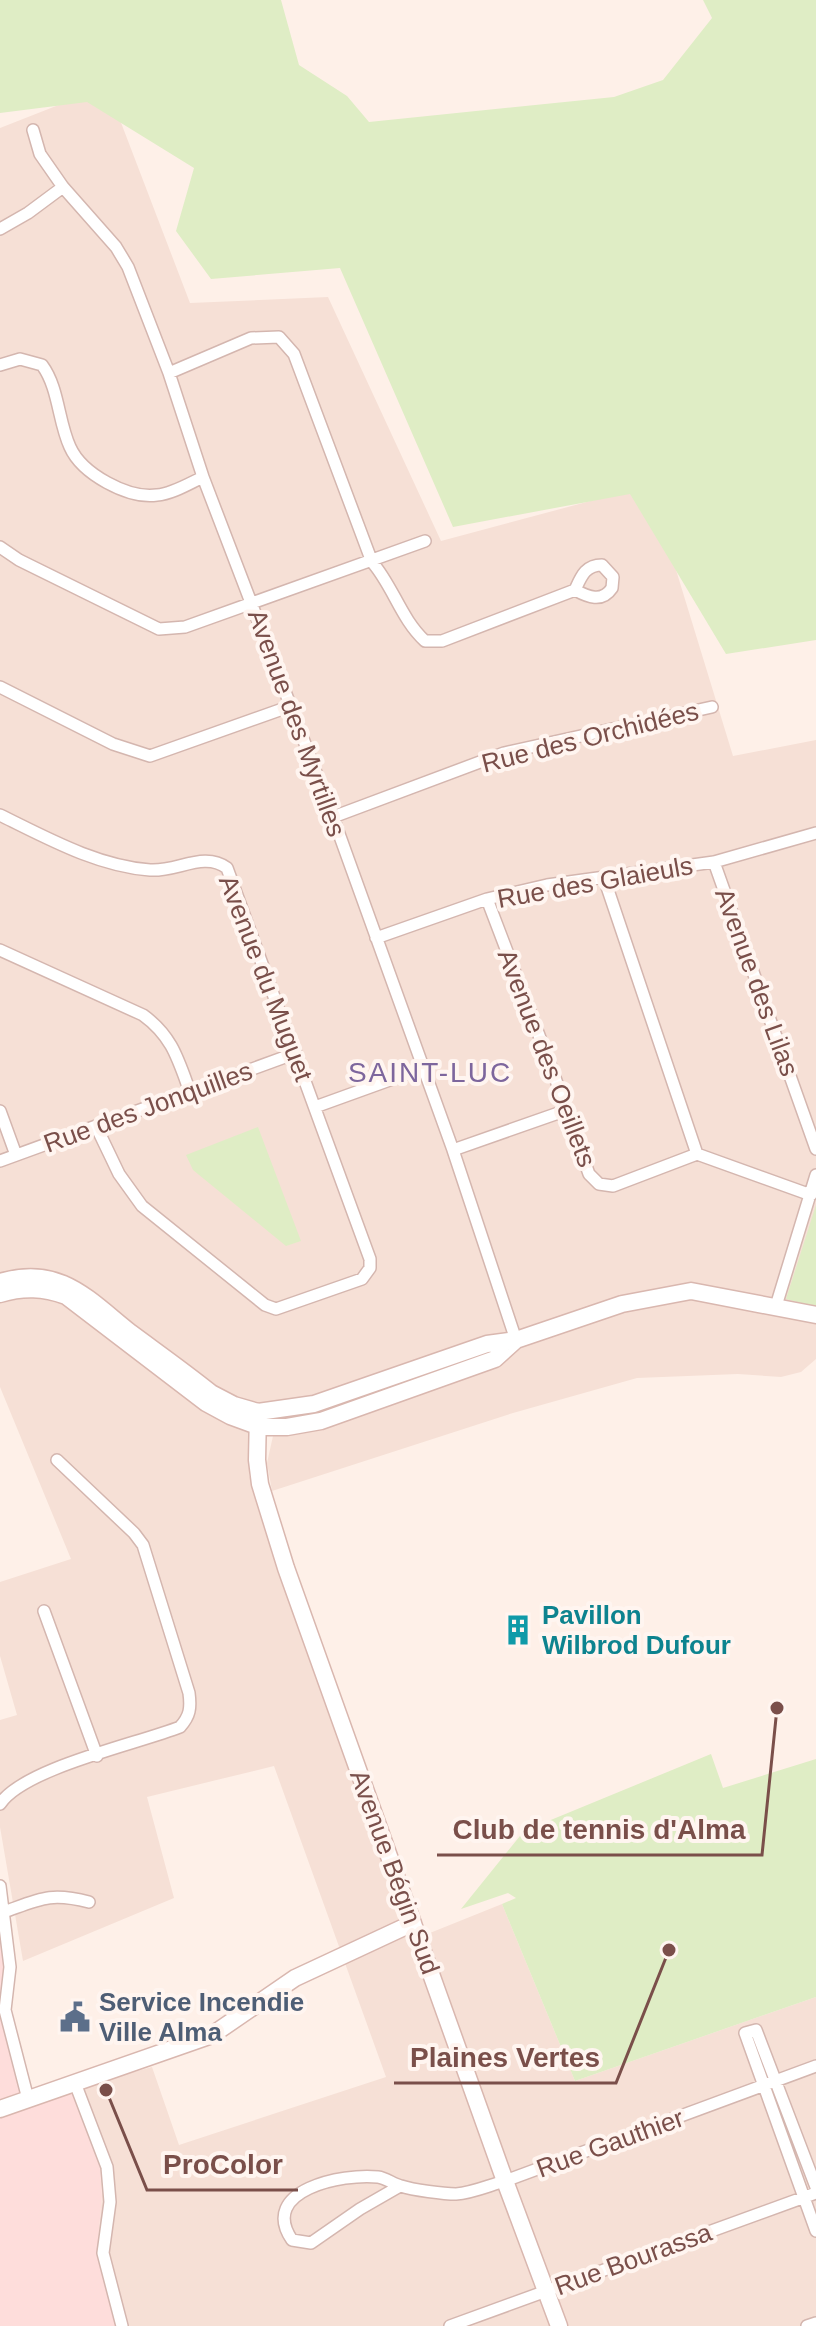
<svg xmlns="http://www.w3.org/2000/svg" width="816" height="2326" font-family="Helvetica,sans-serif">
	<rect width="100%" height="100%" fill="#fef0e8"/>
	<path fill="#f6e0d6" d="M107 86 190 303 328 297 441 541 650 485 733 756 816 740V1359L801 1372 781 1377 738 1374 637 1378 513 1413 272 1491 267 1463 273 1436 321 1425 502 1363 495 1340 309 1400 271 1406 253 1404 212 1388 97 1298 0 1276V128Z
		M29 1297 61 1303 201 1409 252 1431 249 1475 410 1941 502 1904 575 2081 816 1997V2326H122L97 2253 102 2196 100 2166 73 2089 152 2067 179 2145 386 2077 274 1766 147 1797 174 1898 23 1961 0 1827V1720L17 1715 0 1656V1582L71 1559 0 1387V1303Z"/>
	<path fill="#fedddb" d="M0 1925 6 1964 0 2004 33 2103 73 2089 100 2166 102 2196 97 2253 122 2326H0Z"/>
	<path fill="#dfedc5" d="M0 0H281L299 65 347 96 369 122 614 97 663 80 712 18 703 0H816V640L726 654 630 494 453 527 340 268 211 279 176 231 194 168 87 102 0 113Z
		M258 1127 301 1241 286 1246 193 1170 186 1155Z
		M816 1205V1307L786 1299Z
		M711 1754 723 1788 816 1759V1997L575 2081 502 1904 516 1898 508 1893 461 1909 524 1831Z"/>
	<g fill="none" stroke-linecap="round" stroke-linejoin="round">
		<g stroke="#d4b6af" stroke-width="14">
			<path id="street" d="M33 130 40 154 63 187 116 247 128 267 169 373 203 477 333 817 453 1150 516 1340
				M0 229 28 213 63 187
				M0 365 20 359 42 365C59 388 58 421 70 447 82 474 128 499 157 495 172 494 190 483 203 477
				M169 373 251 338 279 337 294 354 372 562C393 586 401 619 425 641H442L575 590C581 577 585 565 602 565L613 577 612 588C602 603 588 597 575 590
				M0 547 19 560 159 629 185 627 425 541
				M0 687 113 744 150 756 291 706
				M0 815C47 838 97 866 150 870 177 872 204 851 227 868L370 1259V1268L362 1279 276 1309 265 1305 142 1206 119 1174 96 1126
				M333 817 504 753 712 707
				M714 862 816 1149
				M604 878 697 1154
				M487 899 553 1072 589 1174 599 1184 613 1186 697 1154 811 1195
				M376 938 487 899 547 885 714 862 816 833
				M0 950 143 1015C172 1036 178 1059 190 1092
				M315 1107 423 1068
				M0 1111 16 1155
				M453 1150 567 1110
				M0 1161 296 1053
				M776 1306 816 1175
				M44 1611 97 1756
				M0 1804C24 1768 137 1744 180 1727 190 1716 191 1708 189 1693L143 1545 134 1533 57 1460
				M0 1886 10 1967 5 2010 28 2099
				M4 1912C40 1899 50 1892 89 1902
				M75 2083 107 2167 110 2202 103 2253 122 2326
				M400 2186 360 2209 311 2243 292 2240C258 2190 343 2173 378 2177 386 2178 393 2184 401 2186 413 2190 444 2194 456 2194 472 2193 490 2185 505 2181L816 2066
				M816 2187 756 2030 745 2033 816 2231
				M450 2326 816 2193
				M807 2326 816 2323"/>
		</g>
		<g stroke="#d9b7af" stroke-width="19">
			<path id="secondary" d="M0 1282C60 1264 88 1299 131 1333 158 1353 185 1372 211 1393L234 1405 258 1412 314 1404 487 1344 516 1340 622 1304 691 1291 816 1315
				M0 1294C24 1287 43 1288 66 1296L206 1403 230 1416 260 1427H287L321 1421 495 1359 516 1340
				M258 1412 257 1460 260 1484 286 1568 505 2181 559 2326
				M0 2109 212 2035 295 1978 413 1923"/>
		</g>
		<use href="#street" stroke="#fff" stroke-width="11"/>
		<use href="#secondary" stroke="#fff" stroke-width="16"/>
	</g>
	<defs>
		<g id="building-bare" transform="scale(2.4)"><path d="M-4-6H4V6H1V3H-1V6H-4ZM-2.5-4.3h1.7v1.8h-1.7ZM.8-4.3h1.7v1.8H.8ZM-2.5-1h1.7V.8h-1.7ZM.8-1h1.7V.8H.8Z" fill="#0f9aa8" stroke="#fff5f0" stroke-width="2.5" paint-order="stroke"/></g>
		<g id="civic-bare" transform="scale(2.4)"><path d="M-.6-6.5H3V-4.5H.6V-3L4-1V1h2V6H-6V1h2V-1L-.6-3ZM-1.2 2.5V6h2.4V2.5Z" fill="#5c6f8a" stroke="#fff5f0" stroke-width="2.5" paint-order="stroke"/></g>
	</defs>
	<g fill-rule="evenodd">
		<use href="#building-bare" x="518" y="1630"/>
		<use href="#civic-bare" x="75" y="2017"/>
	</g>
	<g text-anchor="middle" stroke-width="8" stroke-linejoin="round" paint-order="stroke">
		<g font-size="26" fill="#7a4f4a" stroke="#fff5f0">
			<text transform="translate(297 723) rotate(70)" y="9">Avenue des Myrtilles</text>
			<text transform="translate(590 737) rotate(-14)" y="9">Rue des Orchidées</text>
			<text transform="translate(595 882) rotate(-10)" y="9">Rue des Glaieuls</text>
			<text transform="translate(266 978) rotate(69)" y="9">Avenue du Muguet</text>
			<text transform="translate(757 982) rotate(70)" y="9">Avenue des Lilas</text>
			<text transform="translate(547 1058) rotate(69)" y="9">Avenue des Oeillets</text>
			<text transform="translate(148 1107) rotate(-20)" y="9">Rue des Jonquilles</text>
			<text transform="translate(395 1872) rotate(70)" y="9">Avenue Bégin Sud</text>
			<text transform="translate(610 2143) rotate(-20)" y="9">Rue Gauthier</text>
			<text transform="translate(633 2259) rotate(-20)" y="9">Rue Bourassa</text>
		</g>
		<g font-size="26" font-weight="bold" fill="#0d838f" stroke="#fff5f0" text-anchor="start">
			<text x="542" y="1624">Pavillon<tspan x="542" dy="30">Wilbrod Dufour</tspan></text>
		</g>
		<g font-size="26" font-weight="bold" fill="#4e5e75" stroke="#fff5f0" text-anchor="start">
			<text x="99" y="2011">Service Incendie<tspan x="99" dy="30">Ville Alma</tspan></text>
		</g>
		<g font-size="28" letter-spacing="2" fill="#7d669d" stroke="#fff5f0">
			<text x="430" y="1082">SAINT-LUC</text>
		</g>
	</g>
	<path fill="none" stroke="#7a4f4a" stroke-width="3" d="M777 1708L762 1855H437M669 1950L616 2083H394M106 2090L147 2190H298"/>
	<g fill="#7a4f4a" stroke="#fff5f0" stroke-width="3">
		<circle cx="777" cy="1708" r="8"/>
		<circle cx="669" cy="1950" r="8"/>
		<circle cx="106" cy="2090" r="8"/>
	</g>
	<g font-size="28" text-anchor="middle" font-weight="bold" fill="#7a4f4a" stroke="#fff5f0" stroke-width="8" stroke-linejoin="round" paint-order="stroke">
		<text x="599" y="1839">Club de tennis d'Alma</text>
		<text x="505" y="2067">Plaines Vertes</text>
		<text x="223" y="2174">ProColor</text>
	</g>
</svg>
